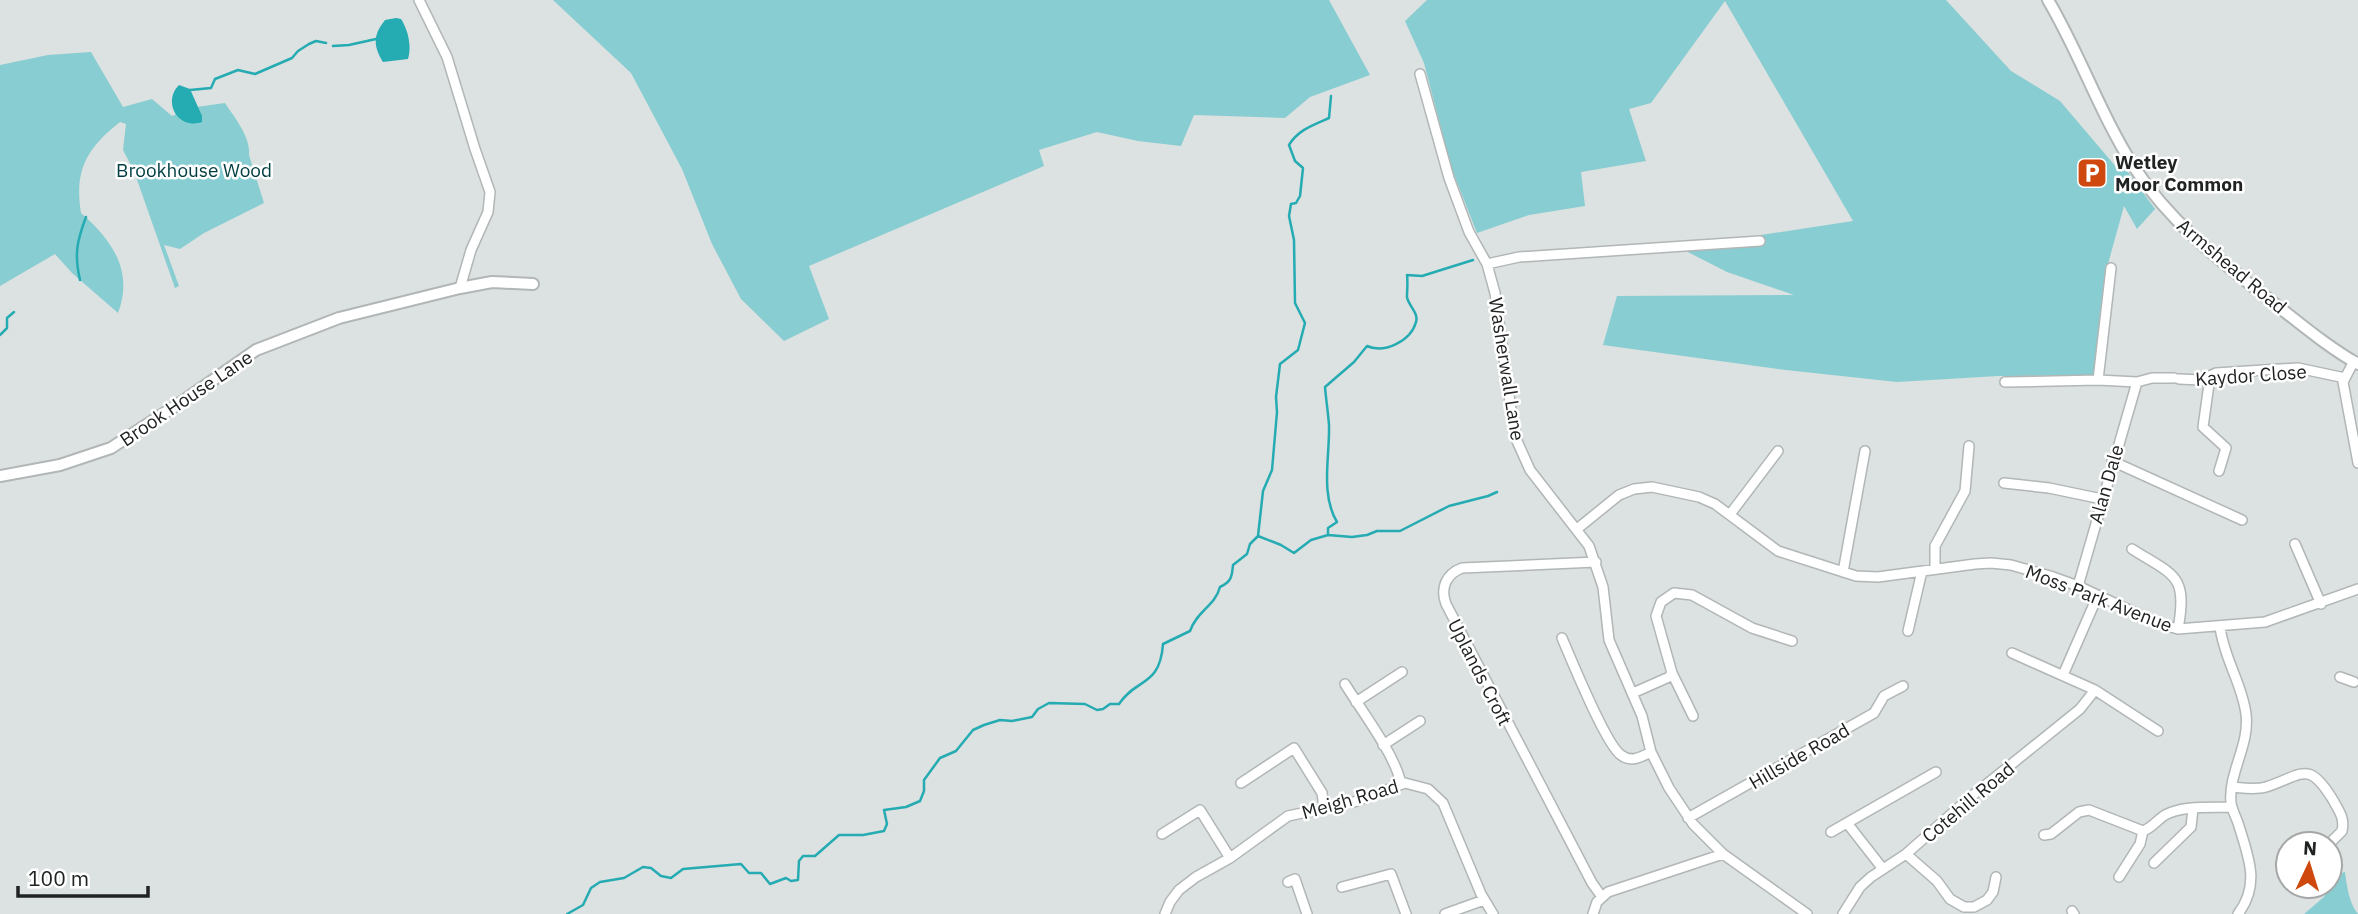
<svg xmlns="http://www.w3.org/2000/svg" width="2358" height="914" font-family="'IBM Plex Sans',sans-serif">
	<rect width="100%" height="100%" fill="#dce1e1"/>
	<path fill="#88cdd1" d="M553 0H1329L1370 75 1310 97 1285 118 1194 115 1181 146 1138 141 1097 132 1039 150 1044 166 809 266 829 319 784 341 741 299 712 244 682 169 631 73Z
		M1427 0H1946L2011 71 2060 101 2117 168 2120 171 2125 168 2155 209 2137 229 2124 206 2108 264 2106 265 2095 375 1998 376 1897 382 1786 370 1603 345 1617 296 1794 295 1727 272 1684 250 1762 246 1761 235 1853 221 1725 1 1651 103 1629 109 1646 161 1581 172 1585 206 1529 215 1477 233 1451 167 1424 63 1405 21Z
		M91 52 123 107 152 99 172 116 189 108 225 103C234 117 251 137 249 155L264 203 204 233 180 249 164 245 179 286 175 288 134 171 123 150 126 124 120 122C87 148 74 170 81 213 112 240 134 271 118 313L72 273 55 254 0 286V65L48 55Z
		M2345 872C2347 887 2349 903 2358 914H2304L2325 896 2319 886H2330V877Z"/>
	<path fill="#25abb2" d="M396 18 401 19C408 30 412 46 408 59L383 62C373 46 373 35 385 20Z
		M179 85 190 89 202 116V122C178 130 162 102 179 85Z"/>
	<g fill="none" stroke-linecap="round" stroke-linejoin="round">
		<path stroke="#25abb2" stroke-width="2.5" d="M333 46 349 45 376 39
			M190 90 211 88 215 79 238 70 255 74 292 58 298 51 309 44 316 41 326 43
			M80 280C74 254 77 241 86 217
			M0 335 7 328V318L14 312
			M1328 535V528L1337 522C1320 494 1330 456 1329 425 1328 412 1326 399 1325 387L1354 362 1367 346C1384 354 1411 341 1416 322 1419 313 1408 305 1407 297 1407 289 1408 282 1407 275L1422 276 1473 260
			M1258 536 1263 491 1272 470 1277 412 1276 397 1280 364 1298 350 1305 323 1295 303 1294 240 1289 216 1291 204 1296 203 1300 196 1303 168 1295 161 1289 145C1298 130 1313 125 1329 118L1331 96
			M1258 536 1281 545 1294 553 1311 540 1328 535 1352 537 1367 535 1377 531H1400L1449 506 1488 496 1497 492
			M567 914 583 905 591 888 600 882 624 878 643 867 651 868 661 876 671 878 683 869 741 864 749 873H761L770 884 786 878 791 881 798 880 799 861 803 856H815L839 835H863L884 831 887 824 884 810 906 807 920 801 924 791V780L940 758 956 751 973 730 984 725 1000 720 1012 721 1032 717 1038 709 1049 703 1085 704 1097 710 1103 709 1110 704H1119C1136 678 1160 687 1163 644L1190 631C1197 611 1215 606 1220 587 1231 582 1232 577 1233 565L1247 554 1250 544 1258 536"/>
		<g stroke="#b1b6b6" stroke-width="12">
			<path id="minor" d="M419 0 447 57 475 149 490 192 488 212 471 250 460 288
				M1420 74 1449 178 1469 232 1487 264 1495 293 1512 417 1517 441 1530 470 1589 546 1603 587 1609 640 1642 716 1651 752 1669 788 1693 824 1723 854 1807 914
				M1487 264 1519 257 1760 241
				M2354 361 2343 382 2358 463
				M2210 377 2203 427 2226 448 2219 471
				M2179 379 2201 380 2216 373 2298 368 2345 378
				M2098 380 2111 268
				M2005 382 2098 380 2137 382 2152 378H2174
				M2112 461 2242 520
				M2004 483 2049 488 2102 499
				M1731 513 1778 451
				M1577 529 1619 495 1634 489 1652 487 1699 497 1715 504 1778 551 1856 576 1878 577 1975 564 1991 563 2011 565 2050 576 2078 586 2159 624 2178 629 2265 622 2358 589
				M2295 544 2321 604
				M2132 549C2174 576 2188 574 2178 629
				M1596 562 1462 568C1446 574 1440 588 1446 604L1592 883 1602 897
				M1935 569V546L1965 491 1969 446
				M1843 572 1865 451
				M2078 586 2137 382
				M2220 627C2224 659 2242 683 2246 714 2250 745 2228 773 2231 803 2232 810 2236 817 2238 823 2248 856 2261 884 2238 914
				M1908 631 1922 571
				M1562 638C1571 659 1606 745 1621 755 1631 763 1641 757 1651 752
				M2012 653 2095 690 2158 731
				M1672 673 1693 716
				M2063 675 2098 595
				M2340 677 2354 682
				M1345 684C1361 710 1396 756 1401 784
				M1633 693 1669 677 1672 673 1656 616 1661 602 1674 593 1692 595 1752 628 1792 641
				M1356 702 1402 672
				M1383 745 1420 721
				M1241 783 1294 748 1322 793 1324 807
				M2233 787C2243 788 2255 790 2266 787 2303 775 2308 759 2333 800 2339 811 2345 818 2342 831L2329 844
				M1688 818 1874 713 1884 696 1903 686
				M1847 823 1883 869
				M2143 831C2152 828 2157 820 2165 815 2184 805 2211 808 2232 807
				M1831 832 1936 772
				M1162 834 1200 810 1230 858
				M2044 835 2051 834 2079 812 2089 810 2143 831
				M1906 854 1937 881 1950 899 1964 907H1974L1987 900 1993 892 1996 877
				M2154 863 2191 827 2193 809
				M2119 877 2140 844 2143 831
				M1288 882 1295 879 1307 914
				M1342 887 1391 874 1406 914
				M2072 911 2074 914
				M1165 914 1170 902 1179 890 1196 877 1230 858 1288 816 1354 802 1405 783 1428 789 1443 803 1481 894 1493 914
				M1445 914 1484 900
				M1593 914 1597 902 1608 892 1723 854
				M1843 914 1860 887 1871 877 1906 854 1972 796 2080 709 2095 690"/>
		</g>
		<g stroke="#b1b6b6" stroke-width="14">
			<path id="tertiary" d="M2048 0C2080 54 2100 114 2134 167 2171 224 2223 263 2275 304 2302 325 2328 347 2358 364
				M0 476 60 465 111 448 186 399 256 350 339 318 460 288 492 282 533 284"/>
		</g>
		<use href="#minor" stroke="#fff" stroke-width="9"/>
		<use href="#tertiary" stroke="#fff" stroke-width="10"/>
	</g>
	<defs>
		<g id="parking-square" transform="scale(1.575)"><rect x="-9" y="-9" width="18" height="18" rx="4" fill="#cf490f" stroke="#fff"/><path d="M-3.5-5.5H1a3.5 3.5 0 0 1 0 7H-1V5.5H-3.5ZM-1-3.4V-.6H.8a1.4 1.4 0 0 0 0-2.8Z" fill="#fff"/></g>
	</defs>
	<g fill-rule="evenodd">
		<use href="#parking-square" x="2092" y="173"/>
	</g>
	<g text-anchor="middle" stroke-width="5" stroke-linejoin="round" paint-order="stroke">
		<g font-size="19" font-weight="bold" fill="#212323" stroke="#fff" text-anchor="start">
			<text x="2115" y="169">Wetley<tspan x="2115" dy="22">Moor Common</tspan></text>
		</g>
		<g font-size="19" fill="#023e41" stroke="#fff">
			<text x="194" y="177">Brookhouse Wood</text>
		</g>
		<g font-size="19" fill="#212323" stroke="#fff">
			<text transform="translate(2232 266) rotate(40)" y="7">Armshead Road</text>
			<text transform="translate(1507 369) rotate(81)" y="7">Washerwall Lane</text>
			<text transform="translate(2251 375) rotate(-4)" y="7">Kaydor Close</text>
			<text transform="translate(186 398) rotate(-34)" y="7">Brook House Lane</text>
			<text transform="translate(2106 484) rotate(-74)" y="7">Alan Dale</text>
			<text transform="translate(2099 598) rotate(21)" y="7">Moss Park Avenue</text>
			<text transform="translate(1480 672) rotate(63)" y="7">Uplands Croft</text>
			<text transform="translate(1799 756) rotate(-30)" y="7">Hillside Road</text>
			<text transform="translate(1350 799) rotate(-16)" y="7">Meigh Road</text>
			<text transform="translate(1968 802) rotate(-40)" y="7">Cotehill Road</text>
		</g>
	</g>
	<g transform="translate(2309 865) rotate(4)"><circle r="33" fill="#ffffff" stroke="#a6a7a7" stroke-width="2"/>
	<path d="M0-5L12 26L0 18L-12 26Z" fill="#cf490f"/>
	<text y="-10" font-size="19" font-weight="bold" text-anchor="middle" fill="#212323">N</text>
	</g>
	<path d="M18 886v10h130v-10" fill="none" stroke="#212323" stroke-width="3.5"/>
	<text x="28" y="886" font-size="21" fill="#212323" stroke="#ffffff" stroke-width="5" paint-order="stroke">100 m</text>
</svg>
